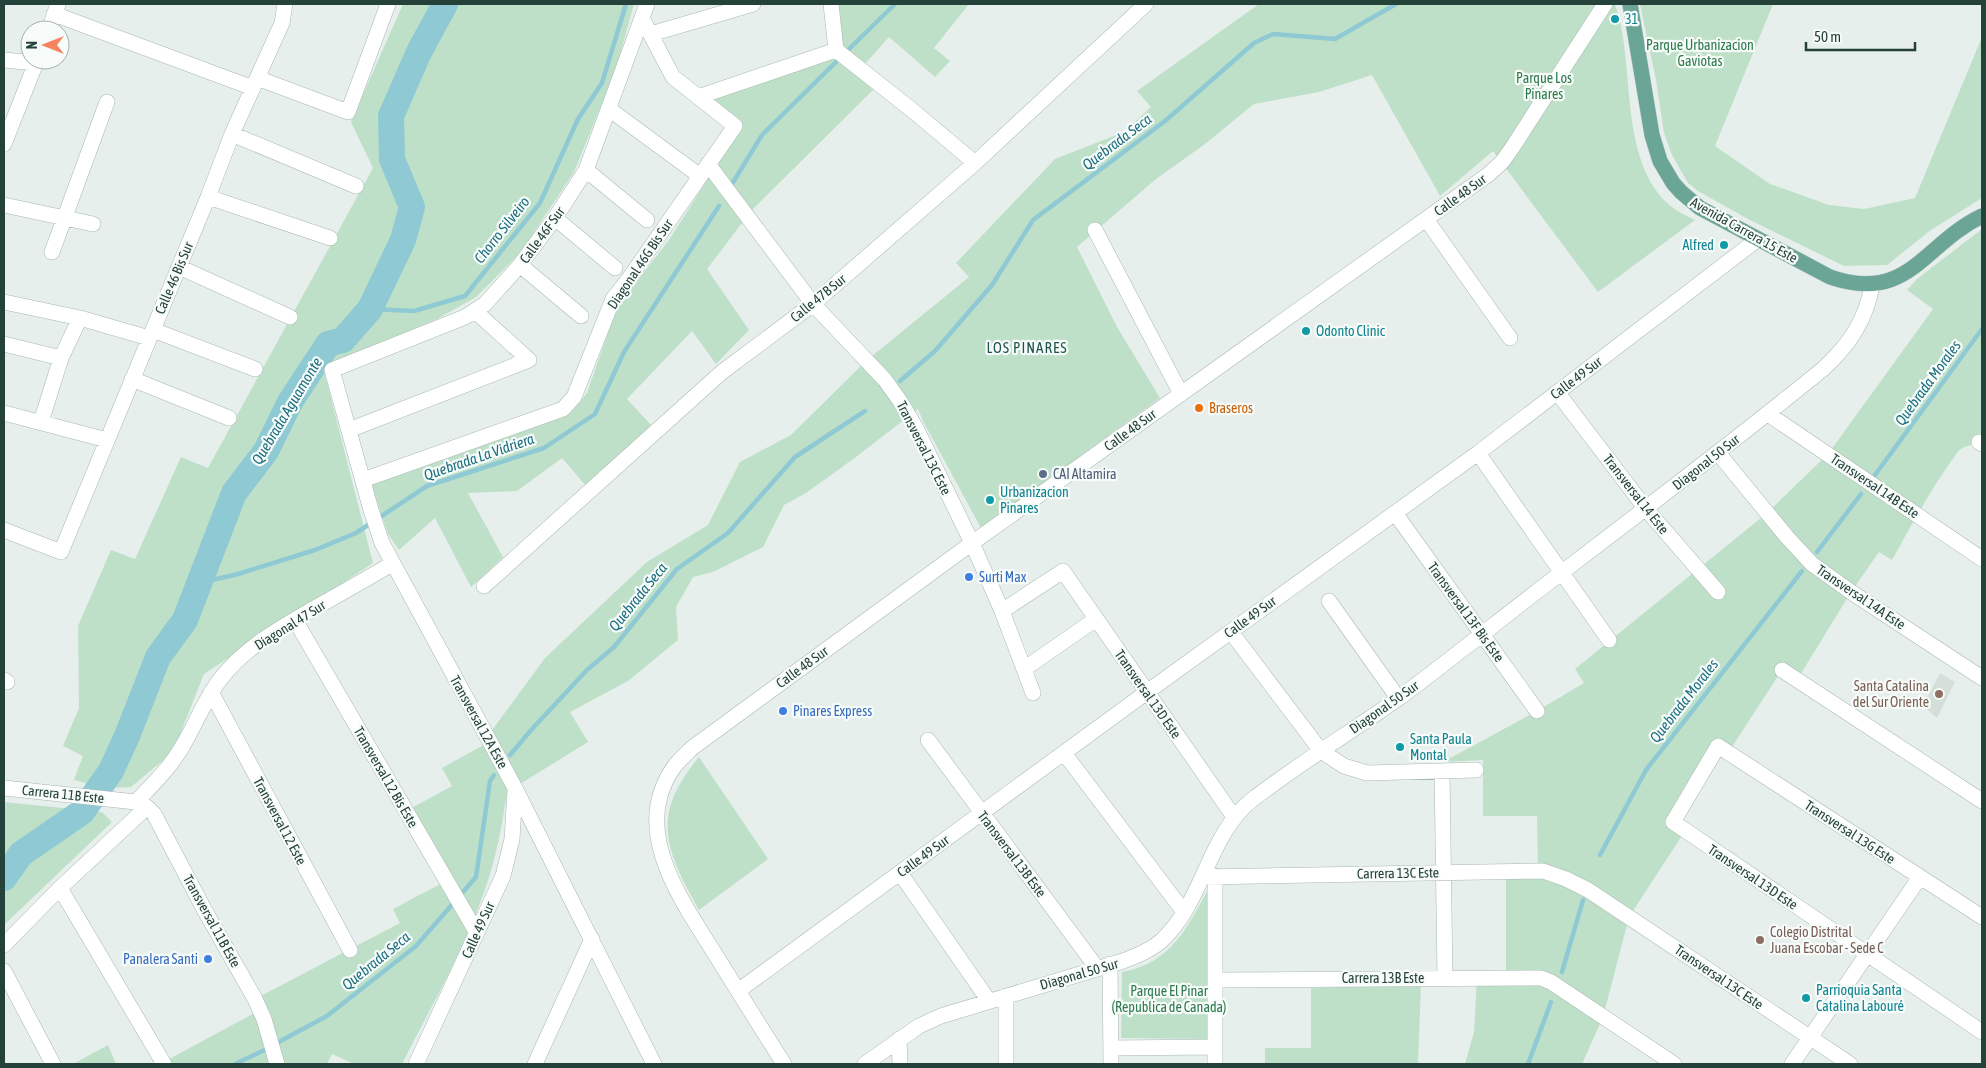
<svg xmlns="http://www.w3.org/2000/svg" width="1986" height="1068" font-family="'Asap Condensed',sans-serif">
	<rect width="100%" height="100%" fill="#e6efeb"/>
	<path fill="#d4dfda" d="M1940 673 1955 682 1937 718 1923 706Z"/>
	<path fill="#bfe0c8" d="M403 4H634L616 69 574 172 521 252 476 297 437 319 323 367 373 563 204 674 173 752 131 787 105 788 74 780 83 756 63 746 79 708 78 626 111 550 135 559 181 457 208 468 373 168 351 122Z
		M838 4H969L934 48 950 61 935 77 889 37 856 74 873 90 752 210 707 269 749 330 716 364 692 331 627 399 651 425 586 486 562 458 517 491 468 493 503 557 471 587 435 518 399 550 388 534 371 484 570 414 587 393 617 307 669 240 742 125 713 99 841 51Z
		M1259 4H1615C1636 63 1618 154 1666 202 1674 210 1685 215 1695 220L1598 292 1493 151 1440 196 1372 75 1319 92 1254 104 1205 144 1156 179 1077 247 1117 327 1160 398 981 528 923 421 918 409 856 457 806 493 784 505 763 547 713 572 693 577 676 607 678 640 628 681 570 712 588 742 507 792C503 820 498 847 490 874 470 941 433 1002 402 1064H354L332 1054 327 1064H160L260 1010 255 999 400 923 393 909 446 881 406 811 452 786 442 768 489 742 487 737 545 658 647 562 708 525 740 462 791 435 866 361 969 277 956 263 1055 159 1124 132 1151 107 1137 91Z
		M1640 4H1773L1715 146 1770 184 1829 205 1864 209 1915 198 1982 37V198L1931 230 1887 265 1844 266 1748 219 1698 191 1688 183 1672 155 1664 133 1656 80Z
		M1982 229V437C1976 447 1963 444 1957 453 1932 487 1912 524 1892 560L1879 552 1851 592 1797 680 1782 670 1728 753 1718 746 1673 822 1685 831 1629 917 1603 1017 1582 1064H1465L1474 1032 1477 978H1506V879L1538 876 1537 816H1483V760L1443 762 1537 711 1584 683 1575 669 1767 513 1828 454 1933 309 1907 290 1917 279Z
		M699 757 768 859 699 910C665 849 650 816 699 757Z
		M4 802 102 812 112 822 4 925Z
		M1210 886 1208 1039 1121 1038 1122 972C1172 963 1188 926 1210 886Z
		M1421 984 1418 1064H1265V1048H1311V988Z
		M108 1045 116 1064H73Z"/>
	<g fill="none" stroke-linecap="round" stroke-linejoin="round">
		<path stroke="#8ec9d4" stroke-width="4.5" d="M846 52 895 4
			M732 184 762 135 836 62
			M370 309 414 311 465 296 540 203 578 119 602 83 626 4
			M900 381 935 351 992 285 1033 220 1165 121 1254 43 1273 34 1335 39 1396 4
			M1875 475 1982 329
			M1817 552 1861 494
			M199 583 238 574 315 550 356 533 427 486 544 448 595 414 624 352 719 206
			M510 755 532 729 587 670 614 647 677 569 728 533 795 457 865 411
			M1600 855 1646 770 1802 571
			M1562 972 1583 900
			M275 1044 327 1016 416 946 476 877 490 781 494 775
			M235 1064 269 1048
			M1528 1064 1551 1002"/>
		<path stroke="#8ec9d4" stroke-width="26" d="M4 878 21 854 82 812 111 771 127 736 158 657 185 620 234 493 266 451 290 402 328 344 343 340 370 309 403 240 412 207 392 159 391 116 419 52 445 4"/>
		<g stroke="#a8b8b2" stroke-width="16">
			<path id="minor" d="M647 4 586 170 555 218 520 265 485 304 465 317 332 370 371 510 382 543 515 788 654 1064
				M831 4 836 50
				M54 14 253 88
				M49 30 58 4
				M651 34 753 4
				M836 50 912 110 975 163
				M4 60 36 63
				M257 78 348 112 388 4
				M698 97 836 50
				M609 109 700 176
				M232 134 356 186
				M4 144 37 60
				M708 164 813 304 885 380 900 401 916 428 972 543 1002 611 1033 693
				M586 170 647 220
				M208 197 330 238
				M4 205 93 224
				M555 218 615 268
				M1426 219 1510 338
				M1095 230 1181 394
				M52 252 107 102
				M520 265 581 316
				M179 267 290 317
				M4 302 80 318 149 338
				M153 330 255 369
				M4 344 61 358
				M132 379 229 418
				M1557 392 1646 509 1718 592
				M4 413 107 440
				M1768 414 1982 559
				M41 422 61 358 80 318
				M349 430 529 360 475 311
				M1979 442 1982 444
				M1478 453 1609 640
				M1718 453 1787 537 1812 564 1851 592 1982 678
				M363 480 563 409 574 397 613 299 628 280 735 126 673 77 642 18
				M1395 513 1537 711
				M4 530 61 552 208 197 232 134 282 23 285 4
				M484 586 722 372 813 304 975 163 1146 4
				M1329 601 1398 698
				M1002 611 1063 571 1234 817
				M295 620 477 933
				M1231 632 1321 751 1344 766 1367 773 1476 770
				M1024 669 1096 619
				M1782 670 1982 801
				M4 680 7 682
				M211 692 350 950
				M928 740 1097 968
				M1064 753 1184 912
				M1442 771 1445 978
				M4 788 136 802 147 807 154 814 205 911 255 999 264 1019 277 1064
				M136 802C153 784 170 768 182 747 196 724 205 698 222 677 246 647 280 628 313 609 340 594 366 579 392 564
				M900 873 989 1001
				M1203 877 1543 871 1566 879 1588 890 1850 1064
				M60 888 164 1064
				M1982 917 1718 746 1673 822 1982 1032
				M4 945 60 888 147 807
				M1110 964 1111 1064
				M4 971 53 1064
				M1215 980 1541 978 1551 982 1674 1064
				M738 991 1147 692 1478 453 1758 239
				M1006 996V1064
				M899 1039 900 1064
				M1111 1048 1215 1047
				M416 1064 503 876 512 839 515 791
				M535 1064 592 939
				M784 1064C761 1028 738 991 715 954 682 901 629 830 674 767 679 760 686 754 692 748L972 543 1489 174 1502 162 1512 148 1605 4
				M865 1064 919 1026 941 1016 1123 961C1136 956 1149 951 1160 942 1204 903 1207 835 1253 799 1300 763 1351 732 1399 698 1454 657 1507 614 1561 573 1649 506 1737 439 1823 369 1848 346 1867 320 1872 284
				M1215 1064V876
				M1792 1064 1920 877"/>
		</g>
		<g stroke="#c2cac8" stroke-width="16">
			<path id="major" d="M1630 4 1652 135 1660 161 1673 183 1681 192 1700 208 1830 277C1909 304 1923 244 1982 216"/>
		</g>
		<use href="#minor" stroke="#fff" stroke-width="15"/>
		<use href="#major" stroke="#6aa596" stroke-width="15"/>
	</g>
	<g fill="#0f9aa8" stroke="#f7fbf9" stroke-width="2">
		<circle cx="1615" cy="19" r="5"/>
		<circle cx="1724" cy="245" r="5"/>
		<circle cx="1306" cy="331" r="5"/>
		<circle cx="990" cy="500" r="5"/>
		<circle cx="1400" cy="747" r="5"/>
		<circle cx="1806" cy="998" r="5"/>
	</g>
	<circle fill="#e8710a" stroke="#f7fbf9" stroke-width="2" cx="1199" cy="408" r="5"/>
	<circle fill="#5c6f8a" stroke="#f7fbf9" stroke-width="2" cx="1043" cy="474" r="5"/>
	<g fill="#3f7fe0" stroke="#f7fbf9" stroke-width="2">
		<circle cx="969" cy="577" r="5"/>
		<circle cx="783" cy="711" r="5"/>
		<circle cx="208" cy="959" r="5"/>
	</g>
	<g fill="#8d6e63" stroke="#f7fbf9" stroke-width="2">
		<circle cx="1939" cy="694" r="5"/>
		<circle cx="1760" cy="940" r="5"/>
	</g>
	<g text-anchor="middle" stroke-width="4.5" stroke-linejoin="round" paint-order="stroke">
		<g font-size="14" fill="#0d838f" stroke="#f7fbf9" text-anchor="start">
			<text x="1625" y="24">31</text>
			<text x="1714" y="250" text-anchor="end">Alfred</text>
			<text x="1316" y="336">Odonto Clinic</text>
			<text x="1000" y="497">Urbanizacion<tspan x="1000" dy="16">Pinares</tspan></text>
			<text x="1410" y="744">Santa Paula<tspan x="1410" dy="16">Montal</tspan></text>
			<text x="1816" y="995">Parrioquia Santa<tspan x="1816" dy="16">Catalina Labouré</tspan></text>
		</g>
		<g font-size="14" fill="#2d7a4b" stroke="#f7fbf9">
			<text x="1700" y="50">Parque Urbanizacion<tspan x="1700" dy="16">Gaviotas</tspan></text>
			<text x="1544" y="83">Parque Los<tspan x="1544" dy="16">Pinares</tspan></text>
			<text x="1169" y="996">Parque El Pinar<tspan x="1169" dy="16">(Republica de Canada)</tspan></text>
		</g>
		<g font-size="14" fill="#24423a" stroke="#f7fbf9">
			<text transform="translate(1460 195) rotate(-36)" y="5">Calle 48 Sur</text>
			<text transform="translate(1744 230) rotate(29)" y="5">Avenida Carrera 15 Este</text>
			<text transform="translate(542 235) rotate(-54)" y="5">Calle 46F Sur</text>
			<text transform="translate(640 264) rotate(-56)" y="5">Diagonal 46G Bis Sur</text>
			<text transform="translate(174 278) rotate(-67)" y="5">Calle 46 Bis Sur</text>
			<text transform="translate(818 298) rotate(-39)" y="5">Calle 47B Sur</text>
			<text transform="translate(1576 378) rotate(-37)" y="5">Calle 49 Sur</text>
			<text transform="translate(1130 430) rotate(-36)" y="5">Calle 48 Sur</text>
			<text transform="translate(924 448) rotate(63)" y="5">Transversal 13C Este</text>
			<text transform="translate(1706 462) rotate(-38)" y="5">Diagonal 50 Sur</text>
			<text transform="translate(1875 486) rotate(34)" y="5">Transversal 14B Este</text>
			<text transform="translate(1636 494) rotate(52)" y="5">Transversal 14 Este</text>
			<text transform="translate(1861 597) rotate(34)" y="5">Transversal 14A Este</text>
			<text transform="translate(1466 612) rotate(54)" y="5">Transversal 13F Bis Este</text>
			<text transform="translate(1250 617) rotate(-36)" y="5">Calle 49 Sur</text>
			<text transform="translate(290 625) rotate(-32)" y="5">Diagonal 47 Sur</text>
			<text transform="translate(802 667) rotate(-36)" y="5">Calle 48 Sur</text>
			<text transform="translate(1148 694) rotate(55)" y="5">Transversal 13D Este</text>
			<text transform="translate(1384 707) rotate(-35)" y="5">Diagonal 50 Sur</text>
			<text transform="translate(479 722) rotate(61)" y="5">Transversal 12A Este</text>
			<text transform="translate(386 777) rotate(60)" y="5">Transversal 12 Bis Este</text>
			<text transform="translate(63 794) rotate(6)" y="5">Carrera 11B Este</text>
			<text transform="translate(280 821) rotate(62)" y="5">Transversal 12 Este</text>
			<text transform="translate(1850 832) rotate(33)" y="5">Transversal 13G Este</text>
			<text transform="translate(1012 854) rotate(53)" y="5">Transversal 13B Este</text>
			<text transform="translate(923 856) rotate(-36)" y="5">Calle 49 Sur</text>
			<text transform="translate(1398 873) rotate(-1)" y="5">Carrera 13C Este</text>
			<text transform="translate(1753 877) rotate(34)" y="5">Transversal 13D Este</text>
			<text transform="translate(212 921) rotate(61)" y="5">Transversal 11B Este</text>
			<text transform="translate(478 930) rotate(-66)" y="5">Calle 49 Sur</text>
			<text transform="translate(1079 974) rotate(-16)" y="5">Diagonal 50 Sur</text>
			<text transform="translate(1719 977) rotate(34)" y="5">Transversal 13C Este</text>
			<text x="1383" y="983">Carrera 13B Este</text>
		</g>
		<g font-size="14" fill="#c56008" stroke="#f7fbf9" text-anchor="start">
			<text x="1209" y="413">Braseros</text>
		</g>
		<g font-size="14" fill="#4e5e75" stroke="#f7fbf9" text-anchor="start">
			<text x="1053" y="479">CAI Altamira</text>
		</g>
		<g font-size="14" fill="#366cbe" stroke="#f7fbf9" text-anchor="start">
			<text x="979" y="582">Surti Max</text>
			<text x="793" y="716">Pinares Express</text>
			<text x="198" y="964" text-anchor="end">Panalera Santi</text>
		</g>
		<g font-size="14" fill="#785e54" stroke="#f7fbf9" text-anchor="end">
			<text x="1929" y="691">Santa Catalina<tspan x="1929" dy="16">del Sur Oriente</tspan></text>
			<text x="1770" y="937" text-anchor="start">Colegio Distrital<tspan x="1770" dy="16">Juana Escobar - Sede C</tspan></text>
		</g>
		<g font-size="15" font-style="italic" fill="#1c6f80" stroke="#f7fbf9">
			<text transform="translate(1117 142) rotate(-37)" y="5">Quebrada Seca</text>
			<text transform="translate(502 230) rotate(-52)" y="5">Chorro Silveiro</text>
			<text transform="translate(1928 383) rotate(-54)" y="5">Quebrada Morales</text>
			<text transform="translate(287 411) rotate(-59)" y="5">Quebrada Aguamonte</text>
			<text transform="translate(479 457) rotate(-19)" y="5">Quebrada La Vidriera</text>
			<text transform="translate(638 597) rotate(-51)" y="5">Quebrada Seca</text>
			<text transform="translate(1684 701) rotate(-52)" y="5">Quebrada Morales</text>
			<text transform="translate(376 961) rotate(-39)" y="5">Quebrada Seca</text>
		</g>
		<g font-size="15" letter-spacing="1" fill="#1f5548" stroke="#f7fbf9">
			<text x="1027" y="353">LOS PINARES</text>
		</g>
	</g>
	<rect width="1986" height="1068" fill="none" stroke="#24423a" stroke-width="10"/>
	<g transform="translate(45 45) rotate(270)"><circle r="24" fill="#f7fbf9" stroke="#a3b1ad"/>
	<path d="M0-4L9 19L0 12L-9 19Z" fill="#f4845f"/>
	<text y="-8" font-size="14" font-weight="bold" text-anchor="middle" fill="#24423a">N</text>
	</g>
	<path d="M1806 42v8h109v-8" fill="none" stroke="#24423a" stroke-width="2.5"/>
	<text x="1814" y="42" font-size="15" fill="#24423a" stroke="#f7fbf9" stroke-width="4" paint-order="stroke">50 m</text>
</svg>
